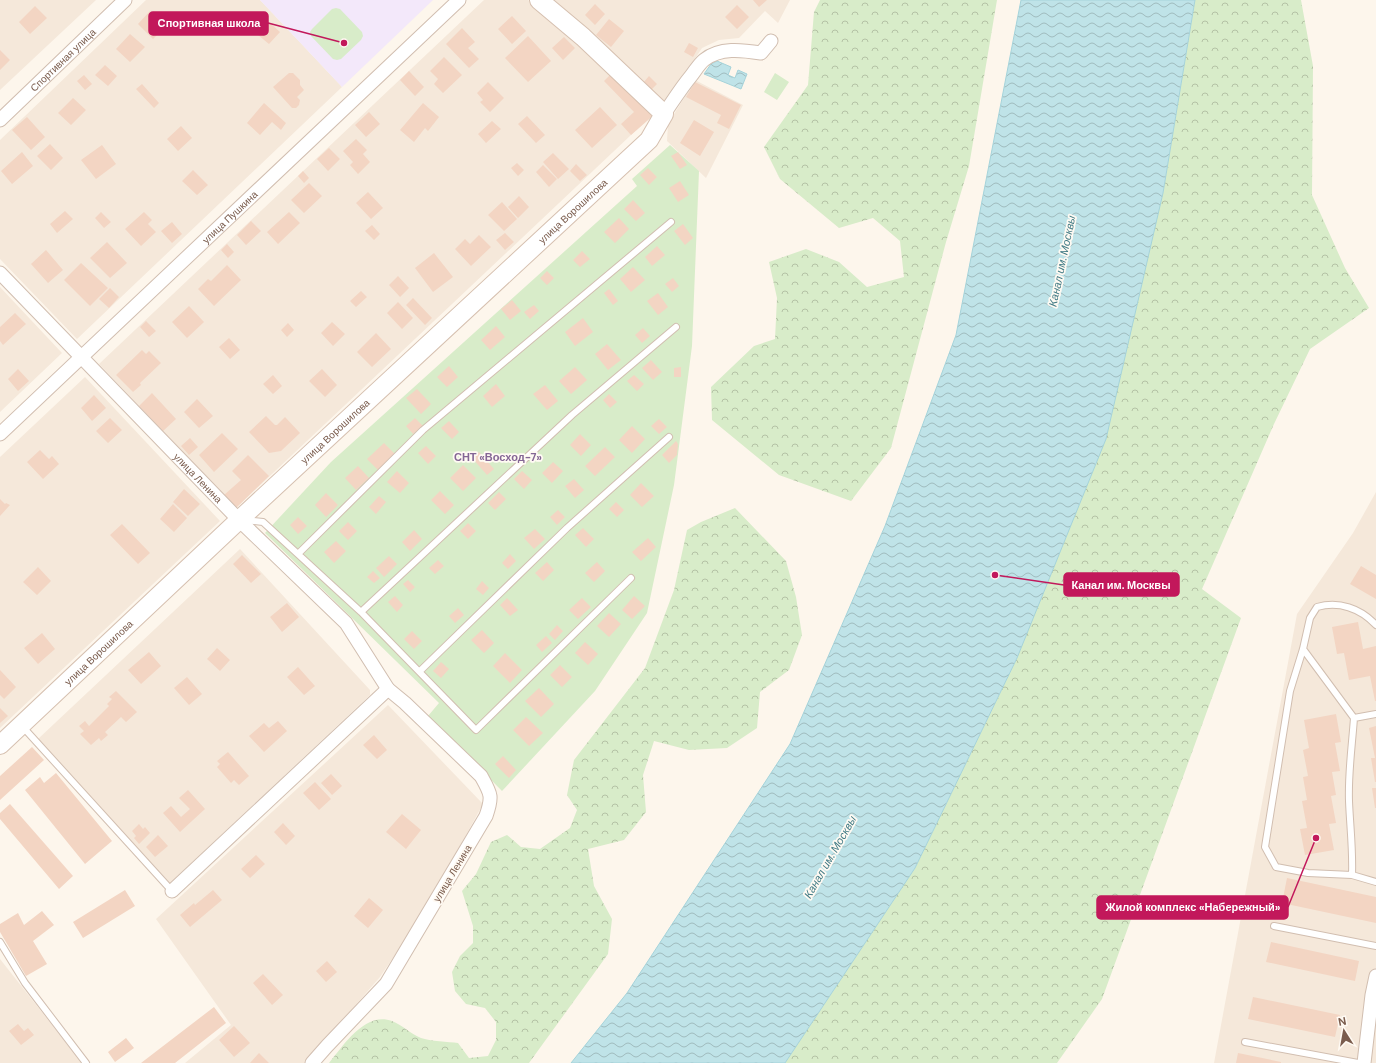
<svg xmlns="http://www.w3.org/2000/svg" width="1376" height="1063" font-family="'DM Sans',sans-serif">
	<defs>
		<pattern id="forest-crowns" width="20" height="18" patternUnits="userSpaceOnUse"><rect width="20" height="18" fill="#d8ecc9"/><path d="M2 6a3 3 0 1 1 6 0M12 15a3 3 0 1 1 6 0" fill="none" stroke="#b4c2a5"/></pattern>
		<pattern id="water-waves" width="16" height="10" patternUnits="userSpaceOnUse"><rect width="16" height="10" fill="#bfe3e8"/><path d="M0 5q4-4 8 0t8 0" fill="none" stroke="#a0bbbe"/></pattern>
	</defs>
	<rect width="100%" height="100%" fill="#fdf6ec"/>
	<path fill="#f5e8da" d="M0 0H96L0 90Z
		M146 0H260L342 87 77 339 0 259V140Z
		M484 0H528L564 33 612 73 656 113 631 135 236 508 99 364Z
		M554 0H790L778 23 765 11 739 38 719 40 702 48 664 105Z
		M695 80 743 105 706 178 667 141 668 124Z
		M0 287 62 353 0 412Z
		M85 377 220 521 0 728V457Z
		M1376 492V1063H1214L1297 614 1353 533Z
		M240 549 370 690V695L169 884 38 739Z
		M388 705 483 804 425 910 380 977 305 1063H185L231 1025 156 919Z
		M0 959 82 1063H0Z"/>
	<path fill="#f3e8fa" d="M260 0H433L342 87Z"/>
	<path fill="url(#forest-crowns)" d="M820 0H997L969 166 946 242 891 448 851 501 779 475 712 420 711 387 754 346 775 339 777 298 769 262 806 249 839 262 867 287 904 277 900 241 873 218 839 228 780 179 764 147 808 85 814 12Z
		M1195 0H1301L1313 66 1312 195 1345 268 1369 308 1310 349 1274 424 1202 589 1241 618 1102 999 1057 1063H785L915 868 1017 658 1163 193Z
		M735 508 786 561 796 597 802 635 789 670 760 692 757 728 727 748 689 750 654 741 643 775 646 812 624 840 588 849 594 886 612 919 608 954 529 1063H329C343 1046 365 1011 392 1021 402 1025 411 1034 421 1038 430 1041 449 1042 458 1043L469 1058 488 1056 496 1040V1022L485 1008 466 1004 455 991 452 972 460 956 473 943V926L462 891 476 874 491 842 507 835 521 847 540 849 570 828 577 810 567 795 574 760 645 668 674 590 687 530 701 522Z"/>
	<path fill="#d8ecc9" d="M336 8 340 9 362 32 363 36 361 40 341 59 337 60 333 59 311 36 310 32 312 29 332 9Z
		M775 73 789 82 777 100 764 92Z
		M670 145 699 171 692 346 674 485 647 613 595 691 502 791 428 716 439 703 265 533 331 462 637 186 632 179Z"/>
	<path fill="url(#water-waves)" stroke="#a5d3da" d="M1021 0H1195L1163 193 1106 439 1017 658 915 868 785 1063H571L627 993 790 744 885 526 956 335Z
		M717 61 731 67 728 75 735 78 738 70 747 74 741 89 704 74 711 64Z"/>
	<path fill="#f3d5c3" d="M753 0H767L759 7Z
		M595 4 605 14 595 25 585 15Z
		M737 5 749 17 737 29 725 17Z
		M35 6 47 18 30 34 19 22Z
		M150 11 166 26 153 39 138 24Z
		M512 16 526 31 512 44 498 29Z
		M609 19 624 31 611 47 596 35Z
		M269 22 280 32 269 44 258 35Z
		M462 28 475 42 468 48 479 59 469 68 446 44Z
		M130 34 145 47 130 62 116 49Z
		M528 36 551 61 528 82 505 58Z
		M564 37 575 48 563 60 552 48Z
		M689 43 698 48 693 57 684 52Z
		M0 50 10 60 0 70Z
		M444 57 462 75 443 93 434 84 438 79 430 71Z
		M105 65 117 76 108 86 95 75Z
		M409 71 424 87 415 96 400 80Z
		M289 73H293L300 80V85L304 90 297 97 300 100 299 105 296 108H292L273 87Z
		M612 73 656 113 631 135 621 124 634 112 604 81Z
		M84 75 92 84 85 90 77 81Z
		M649 76 657 84 651 90 643 83Z
		M488 82 504 98 490 112 480 102 483 100 477 93Z
		M695 82 741 105 729 129 717 123 721 115 686 97Z
		M142 84 159 103 154 108 136 89Z
		M73 98 86 110 71 125 58 113Z
		M264 103 286 123 281 130 272 122 260 135 247 123Z
		M423 103 439 117 428 131 425 128 414 142 400 130Z
		M600 107 617 125 592 148 575 130Z
		M369 112 380 124 366 137 355 125Z
		M527 116 545 135 536 143 518 124Z
		M27 117 45 137 31 150 12 130Z
		M694 120 714 132 700 156 680 143Z
		M492 121 501 129 486 143 478 134Z
		M181 126 192 138 178 151 167 139Z
		M356 139 367 150 363 154 370 162 358 174 350 165 353 162 343 151Z
		M50 144 63 158 51 170 37 156Z
		M102 145 116 164 96 179 81 160Z
		M329 148 340 159 328 171 317 159Z
		M22 152 33 166 12 184 1 171Z
		M678 152 687 165 680 169 671 156Z
		M553 153 569 169 558 179 543 162Z
		M517 163 524 170 518 176 511 168Z
		M576 164 587 175 580 181 570 171Z
		M543 165 557 179 549 187 536 172Z
		M648 168 657 177 649 185 640 175Z
		M193 170 208 185 197 195 182 181Z
		M303 171 309 178 304 183 298 176Z
		M680 181 689 195 678 202 669 188Z
		M309 183 322 196 304 213 291 200Z
		M368 192 383 208 371 219 356 203Z
		M519 196 529 207 518 218 508 207Z
		M633 200 645 213 636 221 624 209Z
		M502 202 517 219 504 231 488 215Z
		M65 211 73 219 57 233 50 224Z
		M101 212 111 222 104 228 95 218Z
		M144 212 152 220 148 224 156 232 141 246 125 229Z
		M289 212 300 223 278 244 267 232Z
		M619 218 629 229 615 243 604 232Z
		M251 221 261 231 246 245 237 235Z
		M172 222 182 234 172 243 161 231Z
		M683 224 693 238 685 245 674 231Z
		M372 225 380 234 374 240 365 231Z
		M505 233 514 242 505 250 496 240Z
		M479 235 491 247 471 266 455 249 465 239 470 244Z
		M107 242 127 263 110 278 90 258Z
		M227 244 234 252 228 258 221 250Z
		M657 246 665 255 652 266 645 257Z
		M46 250 63 270 48 283 31 264Z
		M582 251 590 259 580 267 573 260Z
		M434 253 453 277 433 292 415 268Z
		M81 263 108 288 90 306 64 280Z
		M227 265 241 280 214 306 198 289 208 279 211 281Z
		M633 267 645 280 631 292 620 279Z
		M547 271 554 278 547 285 540 278Z
		M398 276 409 288 400 297 389 285Z
		M673 278 679 286 672 292 665 284Z
		M110 288 119 297 109 308 99 299Z
		M609 289 618 301 613 305 604 293Z
		M361 291 367 297 356 307 350 301Z
		M658 293 668 307 658 315 647 301Z
		M413 298 432 318 425 325 406 305Z
		M512 300 521 311 510 320 501 309Z
		M398 302 413 318 402 329 387 313Z
		M534 305 539 311 530 319 524 312Z
		M189 306 204 322 187 338 172 322Z
		M15 313 26 324 3 345 0 341V327Z
		M583 318 593 332 575 346 565 332Z
		M146 321 156 331 149 337 140 327Z
		M332 322 345 334 333 346 321 333Z
		M288 323 294 330 287 337 281 330Z
		M496 326 505 337 490 350 481 340Z
		M643 328 650 336 642 343 635 335Z
		M376 333 391 349 372 367 357 352Z
		M229 338 240 350 230 359 219 347Z
		M607 344 621 360 608 370 595 354Z
		M142 350 146 354 149 351 161 363 140 383 141 385 133 392 116 375Z
		M651 360 662 372 653 380 642 368Z
		M449 366 458 377 447 387 437 377Z
		M575 367 587 380 571 394 559 381Z
		M681 367V377H674V368Z
		M18 369 29 381 18 391 8 379Z
		M322 369 337 385 325 397 309 381Z
		M273 375 282 386 273 394 263 384Z
		M634 375 644 384 637 391 627 381Z
		M496 384 505 396 492 407 483 396Z
		M545 385 558 401 547 410 533 394Z
		M417 389 431 404 421 414 406 398Z
		M152 393 176 419 163 431 139 406Z
		M609 394 617 402 610 408 603 400Z
		M94 395 106 408 92 421 81 408Z
		M197 399 213 416 199 428 184 412Z
		M266 416 275 425H277L285 417 300 433 281 451 269 453 249 432Z
		M110 418 122 430 108 443 96 431Z
		M415 418 423 426 413 434 406 426Z
		M659 419 667 427 659 434 651 426Z
		M449 421 459 432 452 439 441 428Z
		M632 426 645 439 632 453 619 440Z
		M222 433 238 449 214 472 199 455Z
		M580 434 591 445 581 456 570 445Z
		M190 438 198 447 189 455 181 446Z
		M676 441 678 444 677 455 669 463 662 455Z
		M384 443 395 454 378 470 367 459Z
		M426 446 436 456 428 464 418 453Z
		M605 447 615 457 595 476 585 466Z
		M40 450 49 459 52 456 59 464 43 479 27 462Z
		M479 452 494 469 487 475 472 458Z
		M248 455 269 476 236 508 224 495 241 480 232 471Z
		M553 462 563 471 552 483 542 473Z
		M463 465 476 478 463 491 450 478Z
		M358 466 369 478 356 490 345 478Z
		M397 471 409 483 400 493 387 482Z
		M522 471 532 480 524 489 514 479Z
		M574 479 584 490 575 498 565 486Z
		M641 483 654 496 642 507 630 495Z
		M184 489 200 504 188 516 173 502Z
		M440 491 454 505 445 514 431 500Z
		M499 492 506 499 495 510 488 503Z
		M326 493 338 505 326 517 315 505Z
		M379 496 386 502 376 514 369 507Z
		M0 499 5 504 6 503 10 505 0 516Z
		M616 502 624 510 617 517 609 509Z
		M173 504 187 518 174 532 160 519Z
		M558 510 565 517 557 525 550 517Z
		M298 517 307 526 298 534 290 525Z
		M348 522 357 531 348 540 339 531Z
		M468 523 476 531 468 539 460 531Z
		M122 524 150 553 138 564 110 535Z
		M583 528 594 539 586 547 575 535Z
		M535 529 545 539 534 549 524 538Z
		M414 530 422 539 410 551 402 542Z
		M648 538 656 547 641 561 632 552Z
		M336 541 346 551 334 563 324 552Z
		M510 554 516 561 508 569 502 563Z
		M242 555 261 574 251 583 233 564Z
		M389 556 397 564 384 577 376 568Z
		M438 560 444 566 435 574 429 568Z
		M547 562 554 570 543 581 535 573Z
		M597 562 605 571 594 582 585 573Z
		M1361 566 1376 575V599L1350 584Z
		M38 567 51 581 37 595 23 582Z
		M373 571 380 578 374 583 367 577Z
		M408 580 415 587 410 592 403 584Z
		M482 581 489 588 483 595 476 589Z
		M395 596 403 605 397 612 388 602Z
		M634 596 645 606 632 619 622 610Z
		M507 598 518 610 510 616 500 605Z
		M582 598 591 607 578 619 569 610Z
		M287 603 299 617 282 632 270 617Z
		M458 608 464 615 455 623 449 616Z
		M609 613 621 624 609 637 597 626Z
		M1358 622 1363 649 1376 646V701H1375L1370 676 1349 680 1344 653 1337 654 1332 627Z
		M557 625 563 631 555 640 549 634Z
		M482 630 494 643 484 653 471 640Z
		M412 631 422 641 414 649 404 639Z
		M42 633 55 649 38 664 24 648Z
		M546 636 552 643 542 652 536 645Z
		M585 642 598 654 588 665 575 653Z
		M217 648 230 660 220 671 207 659Z
		M149 652 161 666 141 684 128 670Z
		M505 653 522 670 510 683 493 666Z
		M441 662 449 669 441 678 433 671Z
		M560 665 572 677 562 687 550 675Z
		M298 667 315 686 304 695 287 677Z
		M0 670 16 687 4 699 0 695Z
		M187 677 202 694 189 705 174 688Z
		M539 688 554 704 541 717 525 701Z
		M116 691 137 712 126 722 121 717 105 732 108 735 101 741 99 738 91 745 80 734 84 731 79 726 85 721 89 726 109 706 107 704 112 699 109 697Z
		M0 708 8 716 0 723Z
		M1336 714 1341 742 1335 743 1340 771 1332 772 1336 795 1331 796 1336 823 1329 824 1334 850 1305 855 1300 829 1307 828 1302 801 1307 800 1303 777 1308 776 1303 750 1309 748 1304 720Z
		M526 717 543 733 529 746 513 730Z
		M278 721 287 731 264 752 249 736 264 723 269 728Z
		M1376 726V782H1375L1371 758H1375L1369 728Z
		M374 735 387 750 377 759 363 745Z
		M32 747 44 760 0 800V776Z
		M228 752 249 776 239 785 234 780 231 783 217 767 220 764 217 761Z
		M503 756 516 770 509 778 495 764Z
		M56 773 112 841 85 864 25 790 40 777 44 783Z
		M331 774 342 786 332 795 321 783Z
		M315 782 331 799 319 810 303 793Z
		M1372 788H1376V808H1375Z
		M188 790 205 809 180 832 163 813 171 806 181 817 190 809 179 798Z
		M10 804 73 876 59 889 0 819V813Z
		M402 814 421 830 406 849 386 832Z
		M283 823 295 836 286 845 274 832Z
		M139 824 143 829 145 827 150 833 139 844 134 838 136 836 132 831Z
		M158 835 168 846 155 857 146 847Z
		M256 855 265 864 250 878 241 869Z
		M1287 878 1376 897V923L1282 903Z
		M125 890 135 906 83 938 73 922Z
		M213 890 222 900 190 927 180 915 194 903 195 905Z
		M369 898 383 910 368 928 354 916Z
		M42 911 54 925 33 941 47 964 26 976 0 932V924L18 913 24 925Z
		M1271 942 1359 961 1355 981 1266 962Z
		M327 961 337 972 326 982 316 971Z
		M263 974 283 995 272 1005 253 983Z
		M1253 997 1340 1015 1335 1037 1248 1019Z
		M214 1007 226 1023 175 1063H141Z
		M18 1024 24 1031 28 1028 34 1035 21 1045 9 1031Z
		M234 1026 250 1043 234 1057 219 1040Z
		M126 1038 134 1048 115 1062 108 1052Z
		M259 1053 269 1063H250Z
		M1238 1053 1281 1062V1063H1236Z"/>
	<g fill="none" stroke-linecap="round" stroke-linejoin="round">
		<g stroke="#d1beb0" stroke-width="8">
			<path id="lane" d="M244 520 263 522 361 612 476 730 631 578
				M298 554 423 430 671 222
				M361 612 572 415 676 327
				M1376 625C1360 608 1339 601 1317 607L1310 618 1303 649 1290 691 1265 847 1276 867 1308 873 1352 875 1376 882
				M1303 649 1354 718 1376 714
				M420 671 567 528 669 437
				M22 726 172 891
				M1352 875C1353 850 1350 826 1349 801 1348 773 1352 746 1354 718
				M1274 926 1376 946
				M0 942 25 983 86 1063
				M1245 1042 1358 1063"/>
		</g>
		<g stroke="#d1beb0" stroke-width="15">
			<g id="street">
				<path d="M664 114C673 101 681 88 691 76 695 71 699 64 704 60 720 47 742 50 761 53L771 41"/>
				<path id="s1" d="M0 120 125 0"/>
				<path id="s2" d="M0 273 239 520 346 623 388 689 405 703 481 776C491 794 493 796 486 816L386 984 327 1046 312 1063"/>
				<path id="s3" d="M0 434 459 0"/>
				<path d="M172 891 388 689"/>
				<path d="M1364 1063 1372 995 1376 976"/>
			</g>
		</g>
		<g stroke="#d6c0b0" stroke-width="20">
			<g id="secondary">
				<path id="s4" d="M0 745 239 520 649 140 664 114 583 37 539 0"/>
			</g>
		</g>
		<use href="#lane" stroke="#fff" stroke-width="6"/>
		<use href="#street" stroke="#fff" stroke-width="13"/>
		<use href="#secondary" stroke="#fff" stroke-width="18"/>
	</g>
	<g text-anchor="middle" stroke-width="3.5" stroke-linejoin="round" paint-order="stroke">
		<g font-size="10" fill="#7a5c4d" stroke="#fffaf3">
			<text dy="4" stroke="none"><textPath href="#s1" startOffset="87">Спортивная улица</textPath></text>
			<text dy="4" stroke="none"><textPath href="#s4" startOffset="783">улица Ворошилова</textPath></text>
			<text dy="4" stroke="none"><textPath href="#s3" startOffset="316">улица Пушкина</textPath></text>
			<text dy="4" stroke="none"><textPath href="#s4" startOffset="459">улица Ворошилова</textPath></text>
			<text dy="4" stroke="none"><textPath href="#s2" startOffset="285">улица Ленина</textPath></text>
			<text dy="4" stroke="none"><textPath href="#s4" startOffset="135">улица Ворошилова</textPath></text>
			<text transform="translate(452 873) rotate(-59)" y="4">улица Ленина</text>
		</g>
		<g font-size="11" font-style="italic" fill="#437c86" stroke="#fffaf3">
			<text transform="translate(1062 261) rotate(-78)" y="4">Канал им. Москвы</text>
			<text transform="translate(830 857) rotate(-60)" y="4">Канал им. Москвы</text>
		</g>
		<g font-size="11" font-weight="bold" fill="#846695" stroke="#fffaf3">
			<text x="498" y="461">СНТ «Восход-7»</text>
		</g>
	</g>
	<path fill="none" stroke="#c2185b" stroke-width="1.5" d="M344 43L268 23M995 575L1064 585M1316 838L1288 907"/>
	<g fill="#c2185b" stroke="#fffaf3" stroke-width="1.5">
		<circle cx="344" cy="43" r="4"/>
		<circle cx="995" cy="575" r="4"/>
		<circle cx="1316" cy="838" r="4"/>
	</g>
	<g fill="#c2185b" stroke="#c2185b" stroke-width="1.5">
		<rect x="149" y="12" width="119" height="23" rx="4"/>
		<rect x="1064" y="573" width="115" height="23" rx="4"/>
		<rect x="1097" y="896" width="191" height="23" rx="4"/>
	</g>
	<g font-size="11" text-anchor="middle" font-weight="bold" fill="#fff">
		<text x="209" y="27">Cпортивная школа</text>
		<text x="1121" y="589">Канал им. Москвы</text>
		<text x="1193" y="911">Жилой комплекс «Набережный»</text>
	</g>
	<g transform="translate(1344 1031) rotate(349)" stroke="#fffaf3" stroke-width="3" paint-order="stroke">
	<path d="M0-3L7 15L0 10L-7 15Z" fill="#7a5c4d"/>
	<text y="-6" font-size="11" font-weight="bold" text-anchor="middle" fill="#7a5c4d">N</text>
	</g>
</svg>
